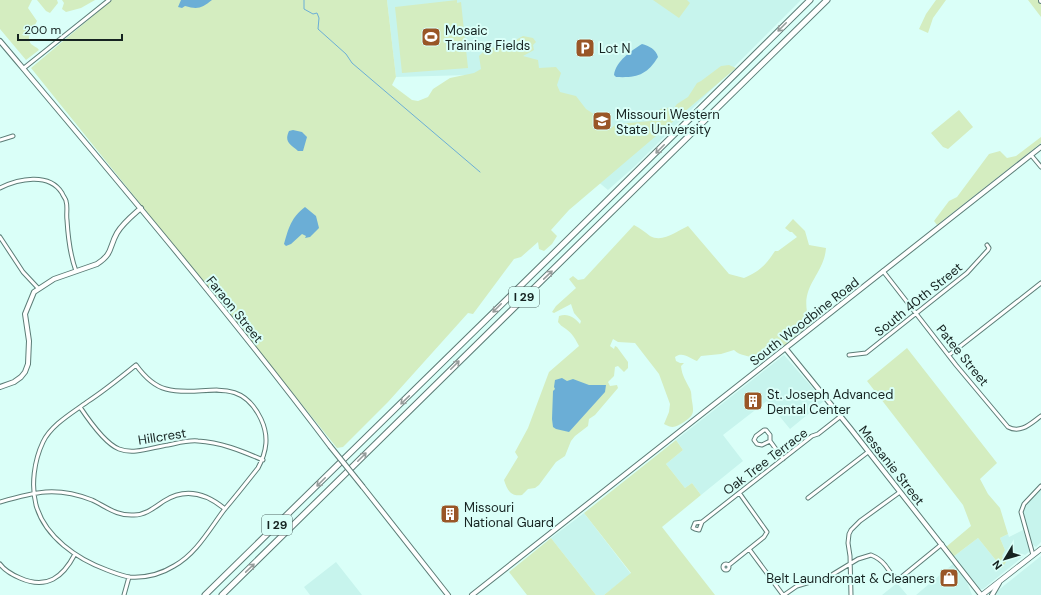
<svg xmlns="http://www.w3.org/2000/svg" width="1041" height="595" font-family="'DM Sans',sans-serif">
	<rect width="100%" height="100%" fill="#dafff8"/>
	<path fill="#c7f4ed" d="M387 0H801L635 166 608 190 469 75 396 77Z
		M784 355 824 401 790 429 767 401 723 435 743 461 701 495 692 483 685 488 666 464 683 450 676 440Z
		M1041 488V542L1036 547 1033 545 1027 530 1023 512 1025 504Z
		M584 513 631 574 604 595H596L551 538Z
		M1023 530 1030 551 983 589H978L953 557 978 538 1002 568V556L1005 550 1000 538 1008 534 1009 537Z
		M1041 556V595H994L996 592Z
		M336 562 362 595H310L304 587Z
		M953 564 967 582 972 595H916Z
		M897 583 907 595H882Z"/>
	<path fill="#d4edc0" d="M0 0H32L28 8 37 21C34 28 25 36 31 44 33 46 37 47 39 50L26 60 0 29Z
		M37 0H57L58 3 50 13 46 11Z
		M62 0H95L81 8 66 12 62 9 64 3Z
		M112 0H387L396 77 392 85 412 100 418 101 428 97 433 89 450 78 474 73 481 69 479 56 486 49 497 47 503 44 510 43 523 36 533 38 536 42 533 45 534 50 523 56 538 60 539 68 556 67 561 73 557 85 560 92 576 96 586 109 606 122 608 130 617 124 651 121C659 109 659 107 674 108L677 104 688 97 697 83 701 81 721 66 729 65 736 68 569 210 551 230 557 236 552 244 544 251 539 249 538 242 521 257 514 259 473 314 468 313 388 402 343 447 337 448 31 68Z
		M457 0V3L461 2 468 68 402 73 395 7Z
		M653 0H687L690 3 679 18Z
		M936 0H946L933 18 928 33 919 29 926 14Z
		M1028 0H1038L1041 4V17Z
		M959 110 973 127 948 149 943 147 931 133Z
		M1041 137V143L937 225 934 221 949 201 957 197 989 154 1000 151 1007 158 1016 156Z
		M793 219 805 231 809 245 826 248C824 276 798 286 809 319L814 321 784 346 782 345 773 351 755 359C748 355 740 356 734 350L721 354 701 356 697 361C690 359 683 351 675 357L676 361 680 363H684L681 366C682 376 686 381 690 389 692 393 691 397 692 401 694 413 694 415 684 422 676 427 673 429 664 424L669 412 670 404 659 374 635 343 618 342 613 339 610 346 614 349 615 346 617 347 628 362V368L624 372 618 366 615 367 614 376 608 382 610 386 617 385 618 388 595 415 589 419 588 426 575 436 571 441 565 456 556 462 539 485 535 488 528 489 522 495C511 497 507 490 504 480L518 457 515 452 528 428 549 372 579 346C576 340 572 333 566 329 562 326 561 326 558 322L559 316C568 313 574 317 580 324L581 321 574 313 571 304 554 313 552 312 556 306 576 288 569 279 573 276 578 280 584 279 634 225C640 228 645 232 650 236 663 243 677 231 688 226L729 274 744 278C760 271 765 266 775 251H778L797 237 792 232H790L785 228Z
		M907 348 997 463 980 479 988 494 1000 508 1008 534 1000 538 1005 550 1002 556 1006 562 1002 568 978 538 953 557 946 547 971 526 963 505 867 381Z
		M676 440 683 450 666 464 685 488 692 483 701 495 662 527 715 595H604L631 573 584 513Z
		M551 538 596 595H527L509 572Z"/>
	<path fill="#6baed6" d="M181 0H212C202 8 198 10 185 6L182 8 178 7Z
		M642 44C649 46 656 49 658 57 647 75 637 78 616 77L614 75C616 61 631 51 642 44Z
		M293 130 302 132 307 137 303 151H298C290 144 284 142 289 131Z
		M305 207 316 216 319 228 310 237 305 238 306 236 302 234 291 244 286 246 284 244C289 227 291 218 305 207Z
		M562 378 567 381 573 379 589 385H606L605 392 569 432 556 429 553 427 552 419 553 391 555 389 554 387 555 380Z"/>
	<g fill="none" stroke-linecap="round" stroke-linejoin="round">
		<path stroke="#6baed6" stroke-width="1" d="M304 0V9L313 14 317 13 319 18 318 29 346 54 352 63 480 172"/>
		<g stroke="#5c7d77" stroke-width="5">
			<path id="street" d="M24 68 109 0
				M0 140 13 136
				M1031 155 1041 167
				M0 188C18 179 49 172 62 193 63 196 66 199 66 201 68 207 66 214 67 220 68 237 70 255 76 271
				M0 237 23 272 38 288
				M883 271 956 365 1008 427C1021 434 1031 423 1041 416
				M849 355 866 353 967 273 988 250 989 248 987 245
				M949 355 1041 283
				M136 365C144 376 154 386 166 389 201 399 239 372 261 419 269 436 267 451 258 468 247 482 236 496 224 510 209 530 196 554 174 566 161 574 146 578 130 577 122 576 115 573 107 570 77 559 45 537 36 505 31 485 34 461 43 442 51 425 72 413 87 402 104 391 120 378 136 365Z
				M80 407C88 419 106 444 119 449 134 455 153 447 168 445 178 443 188 440 198 441 220 442 242 451 263 460
				M764 430H766L770 435V441L762 445 757 444 754 440 756 436Z
				M770 441 783 459
				M808 498 868 452
				M0 502C35 492 56 486 92 500 107 507 116 516 134 515 146 515 155 507 164 501 186 487 207 494 225 509
				M702 522 812 436 818 434 841 416
				M702 522 699 530 695 529 693 528 695 523Z
				M749 549 783 595
				M1033 555 1021 512 1024 504 1041 486
				M723 567a3 3 0 1 1 6 0a3 3 0 1 1-6 0Z
				M0 564C5 571 13 575 20 578 47 590 63 577 75 554
				M729 565 764 537 767 532 740 494
				M124 595 129 577
				M784 595 797 586 830 576 858 559 871 555C876 557 881 560 885 565 889 570 892 577 899 579L942 544
				M851 595 850 556 848 543 849 534 851 530 860 521 900 492"/>
		</g>
		<g stroke="#5c7d77" stroke-width="6">
			<path id="secondary" d="M1041 0V1
				M0 41C112 174 225 307 330 446
				M786 349 850 428 981 595
				M0 387 14 382 21 377 25 372 28 364 29 341 25 314 34 292 54 279 97 264C113 254 109 247 117 233 123 223 132 216 141 208
				M363 487 448 595
				M472 595 1041 147
				M992 595 999 583"/>
		</g>
		<g stroke="#5c7d77" stroke-width="6">
			<path id="primary" d="M982 595 1041 549"/>
		</g>
		<g stroke="#5c7d77" stroke-width="7">
			<path id="highway" d="M205 595 549 258 810 0
				M222 595 827 0"/>
		</g>
		<use href="#street" stroke="#fff" stroke-width="3"/>
		<use href="#secondary" stroke="#fff" stroke-width="4"/>
		<use href="#primary" stroke="#fff" stroke-width="4.5"/>
		<use href="#highway" stroke="#fff" stroke-width="5"/>
		<g stroke="#5c7d77" stroke-width="6" stroke-linecap="butt">
			<path id="secondary-bridge" d="M330 446 363 487"/>
		</g>
		<use href="#secondary-bridge" stroke="#fff" stroke-width="4"/>
	</g>
	<defs><path id="oneway-shaft" d="M-6 0H5M1.5-3L5.5 0L1.5 3" fill="none" stroke-width="1.6" stroke-linecap="round" stroke-linejoin="round"/></defs>
	<g stroke="#969c9b">
		<use href="#oneway-shaft" transform="translate(782 27) rotate(135)"/>
		<use href="#oneway-shaft" transform="translate(660 149) rotate(135)"/>
		<use href="#oneway-shaft" transform="translate(548 275) rotate(-44)"/>
		<use href="#oneway-shaft" transform="translate(497 308) rotate(135)"/>
		<use href="#oneway-shaft" transform="translate(455 365) rotate(-45)"/>
		<use href="#oneway-shaft" transform="translate(405 400) rotate(136)"/>
		<use href="#oneway-shaft" transform="translate(362 457) rotate(-45)"/>
		<use href="#oneway-shaft" transform="translate(321 482) rotate(135)"/>
		<use href="#oneway-shaft" transform="translate(250 568) rotate(-44)"/>
	</g>
	<defs>
		<g id="stadium-square" transform="scale(1)"><rect x="-9" y="-9" width="18" height="18" rx="4" fill="#995627" stroke="#dafff8"/><path d="M0-5a6.5 5 0 1 0 0 10a6.5 5 0 1 0 0-10ZM-3.5-1.8h7v3.6h-7Z" fill="#fff"/></g>
		<g id="parking-square" transform="scale(1)"><rect x="-9" y="-9" width="18" height="18" rx="4" fill="#995627" stroke="#dafff8"/><path d="M-3.5-5.5H1a3.5 3.5 0 0 1 0 7H-1V5.5H-3.5ZM-1-3.4V-.6H.8a1.4 1.4 0 0 0 0-2.8Z" fill="#fff"/></g>
		<g id="university-square" transform="scale(1)"><rect x="-9" y="-9" width="18" height="18" rx="4" fill="#995627" stroke="#dafff8"/><path d="M0-5L7-2L0 1L-7-2ZM-4 1L0 2.5L4 1V4Q0 6-4 4Z" fill="#fff"/></g>
		<g id="building-square" transform="scale(1)"><rect x="-9" y="-9" width="18" height="18" rx="4" fill="#995627" stroke="#dafff8"/><path d="M-4-6H4V6H1V3H-1V6H-4ZM-2.5-4.3h1.7v1.8h-1.7ZM.8-4.3h1.7v1.8H.8ZM-2.5-1h1.7V.8h-1.7ZM.8-1h1.7V.8H.8Z" fill="#fff"/></g>
		<g id="shop-square" transform="scale(1)"><rect x="-9" y="-9" width="18" height="18" rx="4" fill="#995627" stroke="#dafff8"/><path d="M-5-2.5h2.3a2.7 3.5 0 0 1 5.4 0H5L5.5 6h-11ZM-1.5-2.5h3a1.5 2.3 0 0 0-3 0Z" fill="#fff"/></g>
	</defs>
	<g fill-rule="evenodd">
		<use href="#stadium-square" x="431" y="37"/>
		<use href="#parking-square" x="585" y="48"/>
		<use href="#university-square" x="602" y="121"/>
		<use href="#building-square" x="753" y="401"/>
		<use href="#building-square" x="450" y="514"/>
		<use href="#shop-square" x="949" y="578"/>
	</g>
	<g text-anchor="middle" stroke-width="4" stroke-linejoin="round" paint-order="stroke">
		<g fill="#dafff8" stroke="#516562" stroke-width="1">
			<rect x="509" y="287" width="30" height="20" rx="3"/>
			<rect x="262" y="515" width="30" height="20" rx="3"/>
		</g>
		<g font-size="12" font-weight="bold" fill="#162321">
			<text x="524" y="301">I 29</text>
			<text x="277" y="529">I 29</text>
		</g>
		<g font-size="13" fill="#162321" stroke="#dafff8" text-anchor="start">
			<text x="445" y="35">Mosaic<tspan x="445" dy="15">Training Fields</tspan></text>
			<text x="599" y="53">Lot N</text>
			<text x="616" y="119">Missouri Western<tspan x="616" dy="15">State University</tspan></text>
			<text x="767" y="399">St. Joseph Advanced<tspan x="767" dy="15">Dental Center</tspan></text>
			<text x="464" y="512">Missouri<tspan x="464" dy="15">National Guard</tspan></text>
			<text x="935" y="583" text-anchor="end">Belt Laundromat &amp; Cleaners</text>
		</g>
		<g font-size="13" fill="#162321" stroke="#dafff8">
			<text transform="translate(918 299) rotate(-39)" y="5">South 40th Street</text>
			<text transform="translate(235 309) rotate(51)" y="5">Faraon Street</text>
			<text transform="translate(804 321) rotate(-38)" y="5">South Woodbine Road</text>
			<text transform="translate(963 355) rotate(51)" y="5">Patee Street</text>
			<text transform="translate(162 436) rotate(-9)" y="5">Hillcrest</text>
			<text transform="translate(765 461) rotate(-37)" y="5">Oak Tree Terrace</text>
			<text transform="translate(892 465) rotate(52)" y="5">Messanie Street</text>
		</g>
	</g>
	<g transform="translate(1005 559) rotate(232)" stroke="#dafff8" stroke-width="3" paint-order="stroke">
	<path d="M0-3L7 15L0 10L-7 15Z" fill="#162321"/>
	<text y="-6" font-size="11" font-weight="bold" text-anchor="middle" fill="#162321">N</text>
	</g>
	<path d="M18 34v6h104v-6" fill="none" stroke="#162321" stroke-width="2"/>
	<text x="24" y="34" font-size="12" fill="#162321" stroke="#dafff8" stroke-width="3" paint-order="stroke">200 m</text>
</svg>
